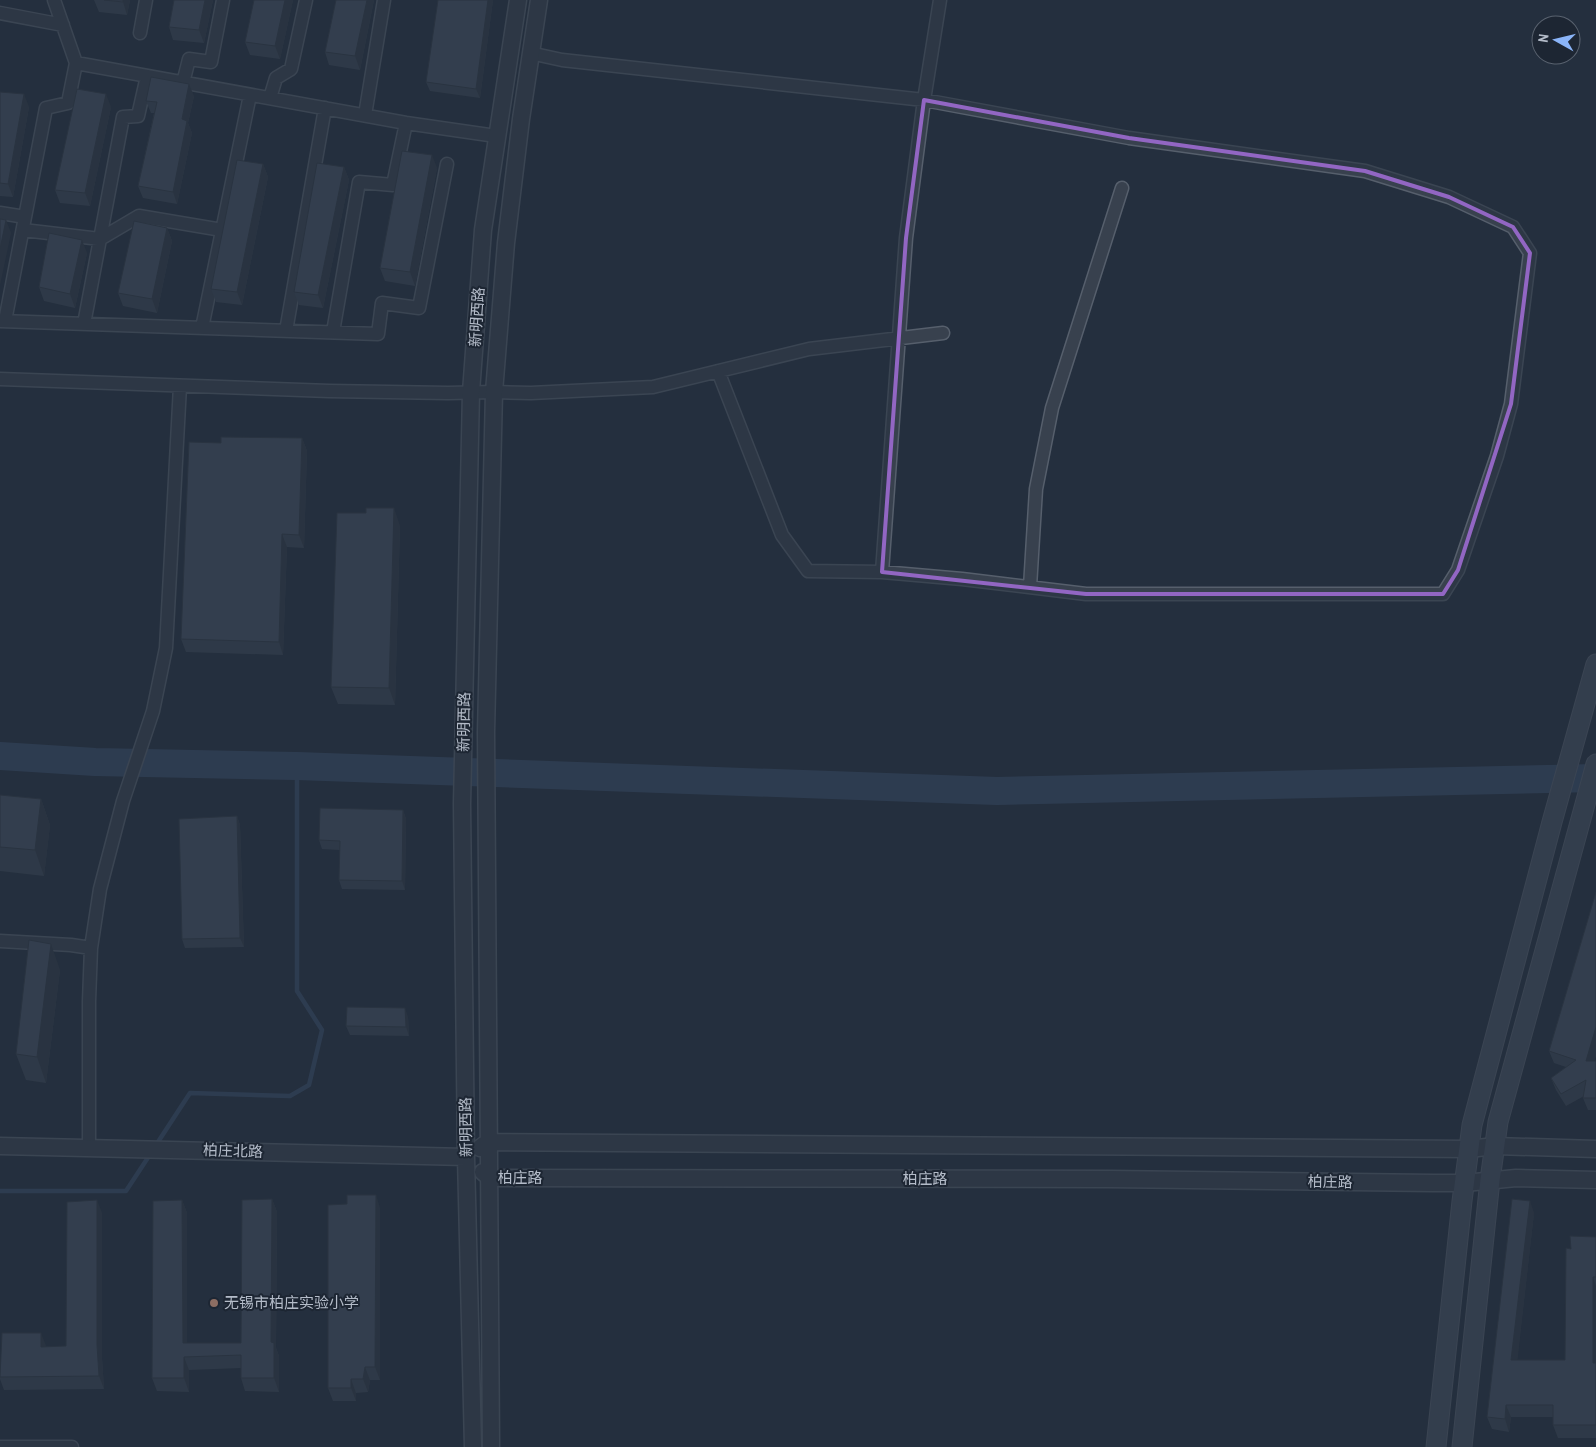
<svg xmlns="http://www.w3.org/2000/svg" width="1596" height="1447" font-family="'Archivo Narrow','Noto Sans SC',sans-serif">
	<rect width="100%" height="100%" fill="#242f3e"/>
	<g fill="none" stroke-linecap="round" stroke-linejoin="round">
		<path stroke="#394c67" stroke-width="4.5" d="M156 1145 190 1093 290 1096 309 1085 322 1030 297 991V766
			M0 1191H126L151 1153"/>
		<path stroke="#394c67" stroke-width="28" d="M0 756 95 762 297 766 997 791 1596 778"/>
		<g stroke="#565f6c" stroke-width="15">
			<path id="minor" d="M54 0 76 63 406 123 496 136
				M0 13 63 25
				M140 33 146 0
				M530 53 562 60 924 100 1129 138 1365 171 1449 197 1513 227 1530 253 1511 404 1497 456 1458 570 1443 594H1086L962 579 882 572 906 238 924 100 940 0
				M183 83 189 59 211 62 223 0
				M270 98 276 78 291 69 306 0
				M365 115 384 0
				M0 213 25 217
				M23 230 100 239 139 216 222 230
				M0 321 378 334 382 303 419 308 447 164
				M5 321 46 108 68 103 76 63
				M84 324 123 117 138 116 147 76
				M202 328 250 95
				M286 331 325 108
				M333 332 359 182 393 185 406 123
				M718 371 782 535 808 571 882 572
				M0 379 329 391 448 393 494 392 531 393 653 387 809 349 943 333
				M1030 587 1036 489 1052 408 1122 188
				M0 941 71 945 91 948
				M89 1147V1001L91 948 100 889 123 801 153 711 166 648 180 386
				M0 1447H72"/>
		</g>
		<g stroke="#565f6c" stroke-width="19">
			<path id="tertiary" d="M0 1146 466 1157
				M480 1148 488 1142 1469 1149 1495 1146 1596 1149
				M483 1172 490 1178 1109 1179 1433 1183H1465L1516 1178 1596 1180
				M473 1447 466 1157 462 804 471 392 483 230 518 0
				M491 1447 486 732 494 392 506 243 521 119 539 0"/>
		</g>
		<g stroke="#565f6c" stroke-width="21">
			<path id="secondary" d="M1436 1447 1462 1201 1472 1125 1552 822 1596 664
				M1462 1447 1490 1180 1498 1122 1596 764"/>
		</g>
		<use href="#minor" stroke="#38414e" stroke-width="12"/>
		<use href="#tertiary" stroke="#38414e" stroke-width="16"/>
		<use href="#secondary" stroke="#465061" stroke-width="19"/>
	</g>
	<path fill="#3b4654" d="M94 0H130L127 15 99 12Z
		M174 0H213L204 43 173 40 169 27Z
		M293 0 280 59 250 55 245 42Z
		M336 0H374L360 70 329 65 325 52Z
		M493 0 480 98 430 91 426 82Z
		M0 92 29 107 13 197 0 196Z
		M194 96 188 123 192 133 177 204 143 198 138 186 154 113H151L146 101Z
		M111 107 90 206 60 203 55 190Z
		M263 164 268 177 242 305 216 302 211 289Z
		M344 167 349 180 323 308 299 305 294 292Z
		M437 168 415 286 385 281 380 268Z
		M167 228 172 241 157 313 123 306 118 293Z
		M87 253 75 308 44 301 39 287Z
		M302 438 307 451 304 548 287 547 283 655 186 652 181 639 221 443Z
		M400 526 395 705 338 704 331 687Z
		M0 795 41 799 50 825 44 876 0 871Z
		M403 810 406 819 405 890 342 889 339 880 340 850 322 849 319 840Z
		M237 816 240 825 244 947 185 948 182 939Z
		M1596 892V1055L1594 1061H1596V1110H1588L1583 1098 1584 1096 1566 1106 1556 1090 1551 1078 1566 1067 1554 1063 1549 1051Z
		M60 970 46 1083 26 1080 16 1054Z
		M408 1017 409 1036 350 1035 346 1026Z
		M272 1199 277 1212 276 1348 279 1356V1392L245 1391 241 1378V1368L189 1370V1392L157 1391 152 1378 182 1200 187 1213V1343H241Z
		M380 1208V1380H370L368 1392 356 1393V1401H333L328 1388Z
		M102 1213V1358L104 1389 4 1390 0 1379V1365L46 1347 66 1346Z
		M1534 1213 1517 1360H1565L1571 1249 1596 1237V1438H1558L1553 1425V1417H1511L1509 1432 1492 1429 1487 1417Z"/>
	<path fill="#303945" d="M123 0H130L127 15 123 2Z
		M205 0H213L204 43 199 30Z
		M285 0H293L280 59 275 46Z
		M367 0H374L360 70 355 56Z
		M488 0H493L480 98 476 89Z
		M189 84 194 96 188 123 192 133 177 204 173 192 182 119Z
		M24 94 29 107 13 197 8 184Z
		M106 94 111 107 90 206 85 193Z
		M432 155 437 168 415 286 410 272Z
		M263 164 268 177 242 305 237 292Z
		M344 167 349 180 323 308 318 295Z
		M6 220 11 233 0 285V249Z
		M167 228 172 241 157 313 152 299Z
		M82 240 87 253 75 308 70 294Z
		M302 438 307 451 304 548 299 535Z
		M394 508 400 526 395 705 389 688Z
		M282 534 287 547 283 655 279 642Z
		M41 799 50 825 44 876 35 850Z
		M403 810 406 819 405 890 402 881Z
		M237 816 240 825 244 947 240 938Z
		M51 944 60 970 46 1083 37 1057Z
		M405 1008 408 1017 409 1036 406 1027Z
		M1596 1027V1055L1591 1073 1586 1061Z
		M376 1195 380 1208V1380L375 1367Z
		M272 1199 277 1212 276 1348 279 1356V1392L274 1378 271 1342Z
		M97 1200 102 1213V1358L104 1389 99 1376 97 1345Z
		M182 1200 187 1213V1357L183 1343Z
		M1530 1201 1534 1213 1516 1373 1511 1360Z
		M1593 1277 1596 1286V1372L1593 1363Z
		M41 1333 46 1346V1360L41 1347Z
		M184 1357 189 1370V1392L184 1378Z
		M365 1367 370 1380 368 1392 363 1379Z
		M351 1379 356 1393V1401L351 1388Z
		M1506 1405 1511 1417 1509 1432 1505 1419Z"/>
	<path fill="#455162" stroke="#303945" d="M104 0H123V2Z
		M174 0H205L199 30 169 27Z
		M254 0H285L275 46 245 42Z
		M336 0H367L355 56 325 52Z
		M438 0H488L476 89 426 82Z
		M151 77 189 84 182 119 187 121 173 192 138 186 157 102 146 101Z
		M77 89 106 94 85 193 55 190Z
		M0 92 24 94 8 184 0 183Z
		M402 151 432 155 410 272 380 268Z
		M237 160 263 164 237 292 211 289Z
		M317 163 344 167 318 295 294 292Z
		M0 219 6 220 0 249Z
		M134 221 167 228 152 299 118 293Z
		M49 233 82 240 70 294 39 287Z
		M221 437 302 438 299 535 282 534 279 642 181 639 189 442 221 443Z
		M366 508H394L389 688 331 687 337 513H366Z
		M0 795 41 799 35 850 0 847Z
		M320 808 403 810 402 881 339 880 340 841 319 840Z
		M237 816 240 938 182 939 179 819Z
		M1596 892V1027L1586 1061H1596V1098H1583L1586 1080 1561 1094 1551 1078 1576 1060 1549 1051Z
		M29 940 51 944 37 1057 16 1054Z
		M347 1007 405 1008 406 1027 346 1026Z
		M347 1195H376L375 1367H365L363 1379H351V1388H328V1205L347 1204Z
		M272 1199 271 1342 274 1343V1378H241V1355L184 1357V1378H152L153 1201 182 1200 183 1343H241L242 1200Z
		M1512 1199 1530 1201 1511 1360H1565L1566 1248 1571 1249 1570 1236 1596 1237V1277H1593V1363H1596V1425H1553V1405H1506L1505 1419 1487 1417Z
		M97 1200V1345L99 1376 0 1377 2 1333H41V1347L66 1346 67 1202Z"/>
	<path d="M0 0H1596V1447H0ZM924 100 1129 138 1365 171 1449 197 1513 227 1530 253 1511 404 1458 570 1443 594H1086L882 572 906 238Z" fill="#242f3e" fill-opacity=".55" fill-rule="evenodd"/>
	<path fill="none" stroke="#9266c3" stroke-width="4" stroke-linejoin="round" d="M924 100 1129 138 1365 171 1449 197 1513 227 1530 253 1511 404 1458 570 1443 594H1086L882 572 906 238Z"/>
	<circle fill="#8d6e63" stroke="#1d2633" stroke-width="2" cx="214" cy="1303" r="5"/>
	<g text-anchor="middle" stroke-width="4" stroke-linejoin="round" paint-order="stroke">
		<g font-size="15" fill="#b4bcc9" stroke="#1d2633">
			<text transform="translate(477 317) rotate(-86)" y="5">新明西路</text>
			<text transform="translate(464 722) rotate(-89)" y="5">新明西路</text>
			<text transform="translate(466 1127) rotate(-91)" y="5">新明西路</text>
			<text transform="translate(233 1151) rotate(2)" y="5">柏庄北路</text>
			<text x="520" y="1183">柏庄路</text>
			<text x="925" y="1184">柏庄路</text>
			<text transform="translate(1330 1182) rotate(1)" y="5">柏庄路</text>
		</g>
		<g font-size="15" fill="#b4bcc9" stroke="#1d2633" text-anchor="start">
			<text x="224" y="1308">无锡市柏庄实验小学</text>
		</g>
	</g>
	<g transform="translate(1556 40) rotate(278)"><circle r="24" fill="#1d2633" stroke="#59626f"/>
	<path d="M0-4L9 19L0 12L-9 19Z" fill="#8ab4f8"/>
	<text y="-8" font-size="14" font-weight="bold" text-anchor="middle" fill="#b4bcc9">N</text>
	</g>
</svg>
